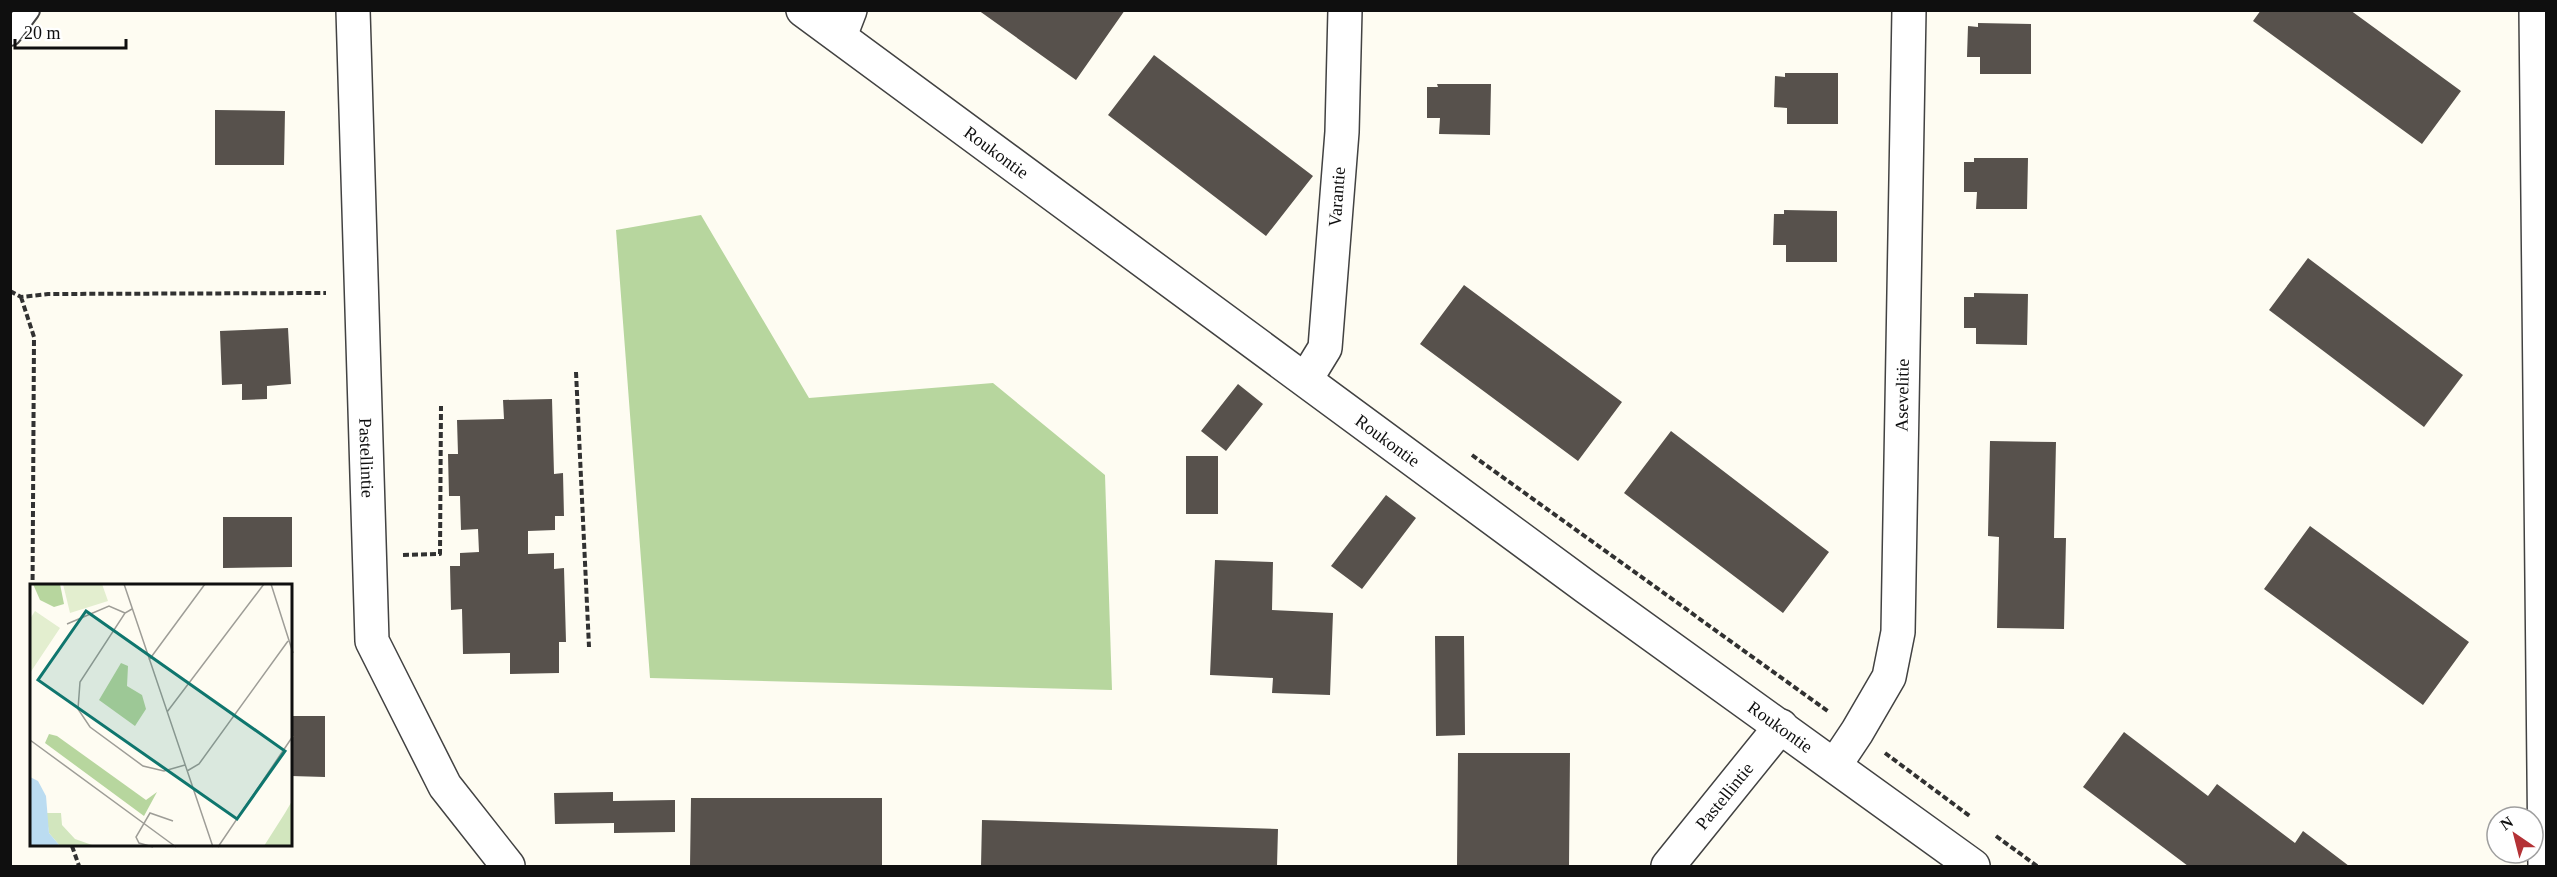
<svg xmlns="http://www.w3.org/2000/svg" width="2557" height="877" font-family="'Times New Roman',serif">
	<rect width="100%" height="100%" fill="#fefcf2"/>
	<path fill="#b7d69e" d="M701 215 809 398 993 383 1105 475 1112 690 650 678 616 230Z"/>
	<path fill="#57514c" d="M978 10H1125L1076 80Z
		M2261 10H2350L2461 91 2422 144 2253 21Z
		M1978 23 2031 24V74H1980V57H1967L1968 26 1978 27Z
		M1154 55 1313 176 1266 236 1108 115Z
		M1785 73H1838V124H1787V108L1774 107 1775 76 1785 77Z
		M1437 84H1491L1490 135 1439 134 1440 118H1427V87H1438Z
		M215 110 285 111 284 165H215Z
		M1974 158H2028L2027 209H1976L1977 192H1964V162H1974Z
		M1784 210 1837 211V262H1786V245H1773L1774 214H1784Z
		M2308 258 2463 375 2424 427 2269 310Z
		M1464 285 1622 402 1578 461 1420 344Z
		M1974 293 2028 294 2027 345 1976 344V328H1964V297H1974Z
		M288 328 291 384 267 386V399L242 400V384L222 385 220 331Z
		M1238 384 1263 404 1226 451 1201 431Z
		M552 399 554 474 563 473 564 516H555V530L528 531V554L554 553V569L564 568 566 642H559V673L510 674V653L463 654 462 609 451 610 450 566H460V553L479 552 478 529 461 530 460 496H449L448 454H458L457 420 504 419 503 400Z
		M1671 431 1829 552 1783 613 1624 493Z
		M1990 441 2056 442 2054 538H2066L2064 629 1997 628 1999 537 1988 536Z
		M1186 456H1218V514H1186Z
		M1386 495 1416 518 1362 589 1331 566Z
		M223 517H292V567L223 568Z
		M2310 526 2469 642 2423 705 2264 589Z
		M1215 560 1273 562 1272 610 1333 613 1330 695 1272 693 1273 678 1210 675Z
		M1435 636H1464L1465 735 1436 736Z
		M291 716H325V777L291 776Z
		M2124 732 2208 796 2217 784 2295 843 2303 831 2349 866H2188L2083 787Z
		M1458 753H1570L1569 866H1457Z
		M613 792V801L675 800V832L614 833V823L555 824 554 793Z
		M691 798H882V866H690Z
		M982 820 1278 829 1277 866H981Z"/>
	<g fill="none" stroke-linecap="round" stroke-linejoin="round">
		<g stroke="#424242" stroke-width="26">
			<path id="service" d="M10 34 28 10"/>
		</g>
		<g stroke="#424242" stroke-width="36">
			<g id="minor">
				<path id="s1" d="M353 10 372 641 445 786 508 866"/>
				<path d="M840 36 850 10"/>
				<path id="s2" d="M1306 379 1325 348 1342 132 1345 10"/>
				<path id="s3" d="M1835 765 1857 732 1889 677 1898 632 1909 10"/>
				<path id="s4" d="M1668 866 1781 726"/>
			</g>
		</g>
		<g stroke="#424242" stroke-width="36">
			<g id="tertiary">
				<path id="s5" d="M803 10 1586 587 1973 866"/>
				<path d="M2536 10 2545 866"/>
			</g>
		</g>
		<path stroke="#313131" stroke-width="4" stroke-dasharray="6 3" stroke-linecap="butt" d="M10 291 21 297 48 294 326 293
			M21 297 34 337 32 680
			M576 372 589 647
			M1472 455 1829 712
			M403 555 440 554 441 406
			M1885 753 1971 817
			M1996 836 2037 866
			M72 846 79 866"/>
		<use href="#service" stroke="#fff" stroke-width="22"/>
		<use href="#minor" stroke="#fff" stroke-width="33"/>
		<use href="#tertiary" stroke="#fff" stroke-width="33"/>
	</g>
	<g text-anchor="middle" stroke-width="6" stroke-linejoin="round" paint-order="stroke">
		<g font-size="18" fill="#0f0f0f" stroke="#fff">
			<text dy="6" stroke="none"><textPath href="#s5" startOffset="240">Roukontie</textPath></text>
			<text dy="6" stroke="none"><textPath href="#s2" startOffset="188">Varantie</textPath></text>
			<text dy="6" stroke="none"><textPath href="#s3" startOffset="386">Asevelitie</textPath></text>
			<text dy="6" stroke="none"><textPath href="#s5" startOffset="726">Roukontie</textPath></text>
			<text dy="6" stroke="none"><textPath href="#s1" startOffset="448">Pastellintie</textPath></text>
			<text dy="6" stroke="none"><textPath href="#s5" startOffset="1212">Roukontie</textPath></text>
			<text dy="6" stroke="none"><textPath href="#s4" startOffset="90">Pastellintie</textPath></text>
		</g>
	</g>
	<g transform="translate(30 584)">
		<rect width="262" height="262" fill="#fefcf2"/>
		<path d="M262 217V262H234L255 229ZM16 229H31L32 241 45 255 65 262H30L19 249Z" fill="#d2e6be"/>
		<path d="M3 0H30L34 20 24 23 10 16ZM91 79 98 82 97 102 112 111 116 125 105 142 69 116ZM19 150 27 152 116 216 127 208 114 232 15 159Z" fill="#b7d69e"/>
		<path d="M33 0H72L78 17 40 29ZM5 27 30 44 0 89V35Z" fill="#e3eecf"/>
		<path d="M0 193 8 197 16 212 19 249 30 262H0Z" fill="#bbdcf1"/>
		<path fill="none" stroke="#9e9d97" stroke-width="1.5" d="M94 0 183 263M241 0 263 69M102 25 95 29 50 98 48 125 60 143 113 182 134 187 155 181M37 40 79 22 95 29M119 76 175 0M137 128 234 0M0 156 146 263M157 187 169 180 258 57M123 263 109 259 106 253 120 229 143 237M188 263 263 152"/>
		<path fill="#0f766e" fill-opacity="0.15" stroke="#0f766e" stroke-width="3" d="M56 27 255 167 207 235 8 96Z"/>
		<rect width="262" height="262" fill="none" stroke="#0f0f0f" stroke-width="3"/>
	</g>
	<rect width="2557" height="877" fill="none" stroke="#0f0f0f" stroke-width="24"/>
	<g transform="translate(2515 835) rotate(325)"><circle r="28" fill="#ffffff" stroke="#9f9f9f" stroke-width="1.5"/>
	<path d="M0-4.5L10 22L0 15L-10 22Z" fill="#b43236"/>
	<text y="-9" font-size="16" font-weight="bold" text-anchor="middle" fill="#0f0f0f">N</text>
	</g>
	<path d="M15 39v9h111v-9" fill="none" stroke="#0f0f0f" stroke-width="3"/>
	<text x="24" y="39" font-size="18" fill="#0f0f0f" stroke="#ffffff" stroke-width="4.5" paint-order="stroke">20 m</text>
</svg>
